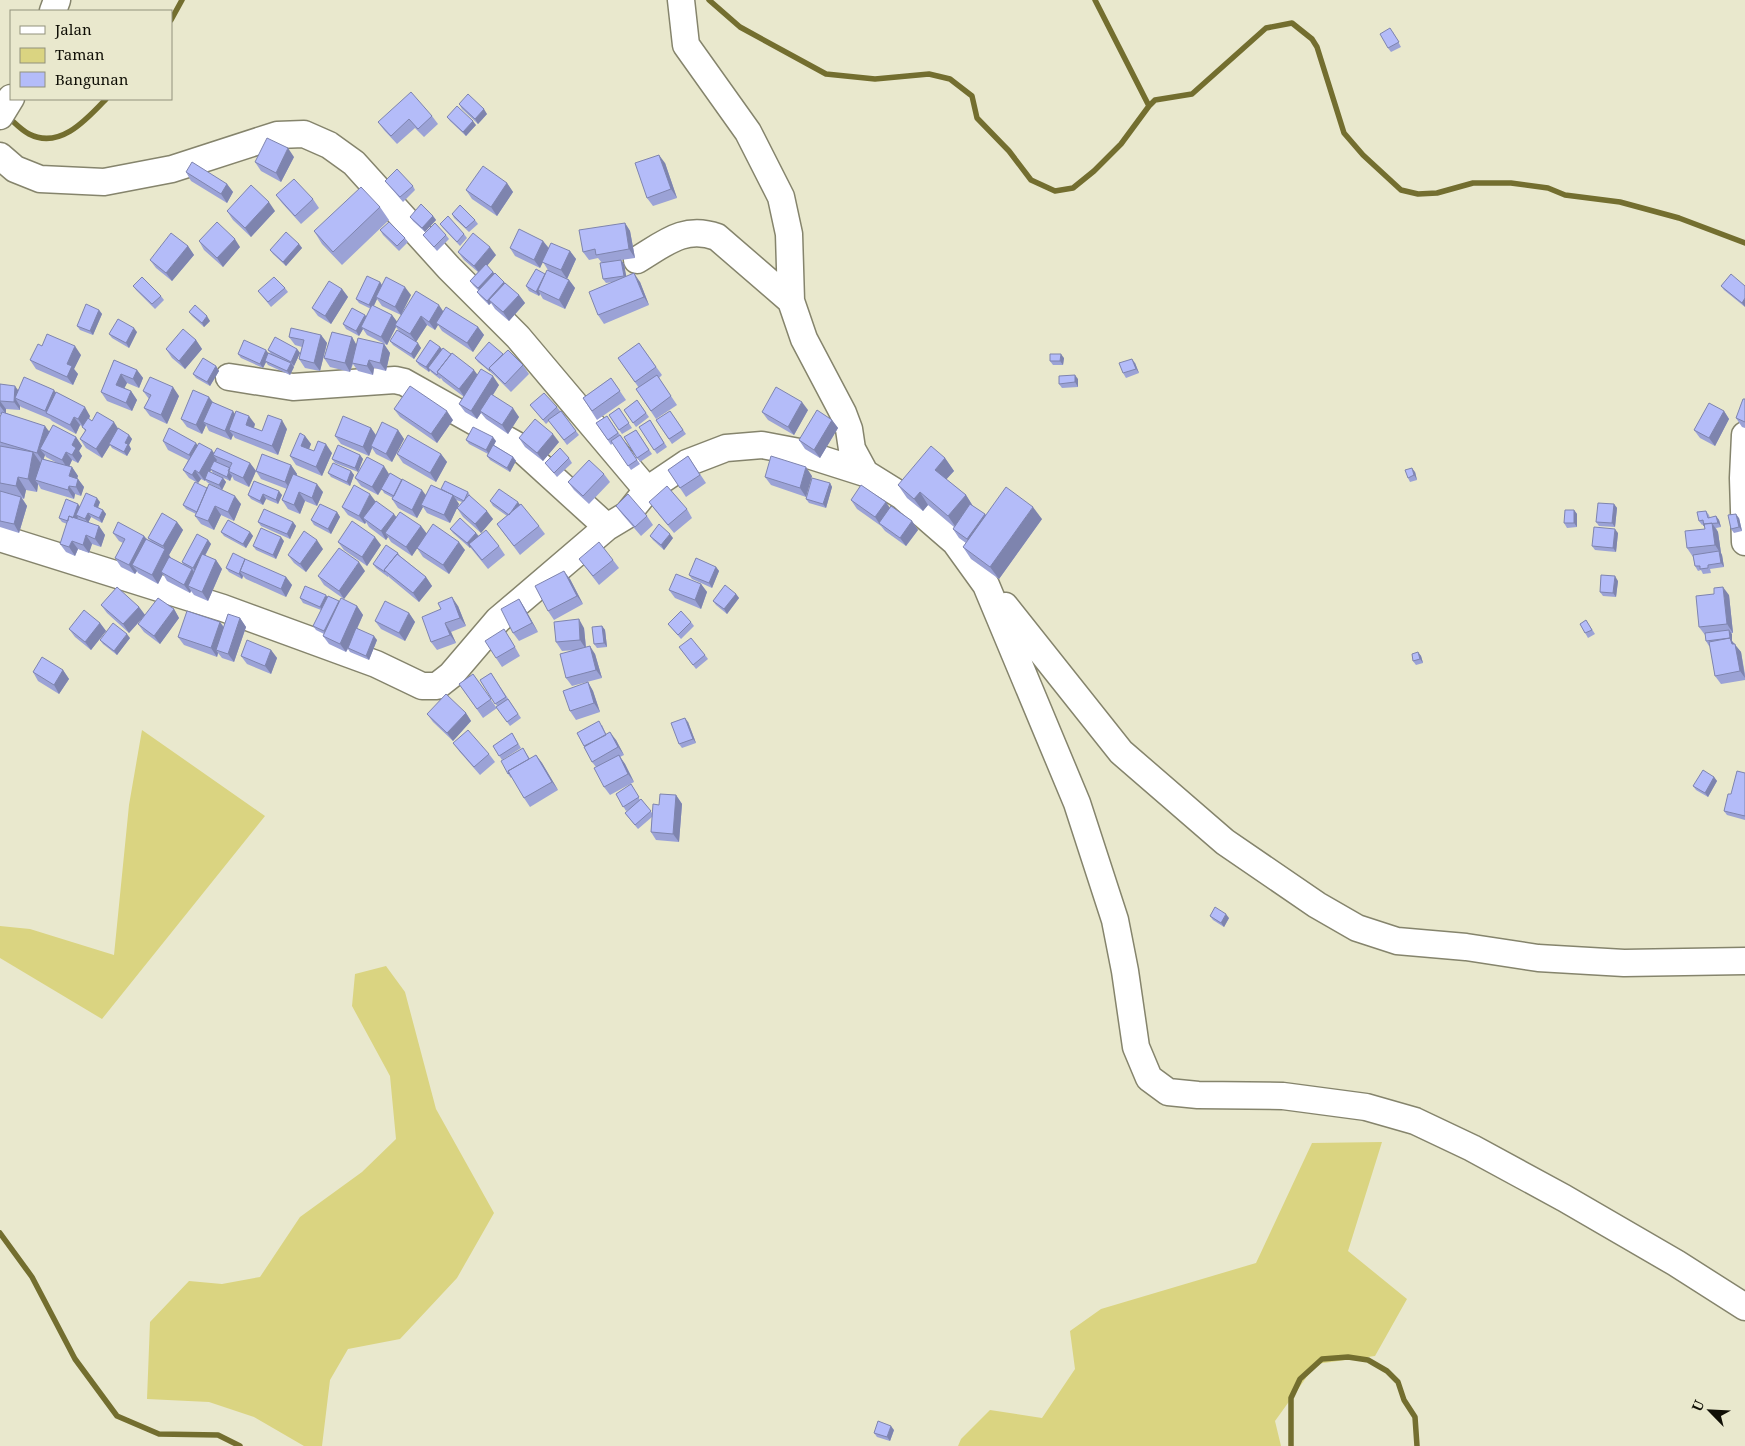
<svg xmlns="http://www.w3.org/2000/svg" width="1745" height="1446" font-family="'Noto Serif',serif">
	<rect width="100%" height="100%" fill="#e9e8cd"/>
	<path fill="#dad481" d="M142 730 265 816 102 1019 0 958V926L30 929 114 955 129 805Z
		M386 966 405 992 436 1109 494 1213 457 1278 400 1339 348 1349 330 1380 322 1446H304L254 1417 209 1402 147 1399 150 1322 189 1281 222 1284 260 1277 300 1217 362 1172 396 1139 390 1076 352 1006 355 974Z
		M1382 1142 1348 1251 1407 1299 1375 1356 1316 1364 1275 1421 1281 1446H958L961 1439 990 1410 1042 1418 1075 1369 1070 1331 1101 1309 1256 1263 1312 1143Z"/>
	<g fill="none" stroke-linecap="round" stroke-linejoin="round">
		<path stroke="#736e2f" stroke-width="5.5" d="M709 0 740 27 826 74 875 79 929 74 950 79 972 96 977 118 1009 151 1031 180 1055 191 1073 188 1094 171 1121 144 1149 106 1155 100 1192 94 1266 28 1292 23 1312 39 1317 47 1344 133 1363 155 1401 190 1418 194 1437 193 1473 183H1511L1548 188 1565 195 1620 202 1679 218 1745 243
			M1095 0 1149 106
			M171 20 182 0
			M7 116C14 122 21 130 29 134 60 150 87 119 106 99
			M0 1233 32 1277 75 1359 117 1416 159 1434 218 1435 240 1446
			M1291 1446V1398L1300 1379 1322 1359 1348 1357 1368 1360 1387 1371 1398 1382 1404 1400 1415 1417 1417 1446"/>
		<g stroke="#85846c" stroke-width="29">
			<path id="minor" d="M681 0 686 45 748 132 781 197 789 234 791 301 804 339 843 413 849 429 852 449 865 473
				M53 11 57 0
				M0 116 11 98
				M0 156 15 169 40 179 104 182 172 169 277 135 304 134 329 145 354 163 449 268 518 337 647 490
				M637 260C664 244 684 225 717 237L791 301
				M229 377 293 387 395 380 404 382 518 446 607 527
				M1745 435 1743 478 1745 542
				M0 538 223 608 376 664 422 686H437L451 675 498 620 607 527 627 515 647 490 687 463 726 448 762 445 799 452 865 473 902 496 955 542 986 585 1077 803 1115 920 1125 971 1136 1047 1149 1078 1168 1092 1198 1095 1283 1096 1366 1107 1415 1121 1472 1148 1564 1198 1676 1263 1745 1307
				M1005 606 1121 752 1225 842 1317 905 1357 928 1397 941 1466 947 1538 958 1624 963 1745 961"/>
		</g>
		<use href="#minor" stroke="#fff" stroke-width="26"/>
	</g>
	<path fill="#9ba2d6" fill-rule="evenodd" d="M1393 32 1401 47 1391 52 1388 48Z
		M459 104 487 114 478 124 462 109Z
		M432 116 438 124 424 137 415 128 397 144 384 130 378 122Z
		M447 117 476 125 466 136 450 121Z
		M294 157 281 182 261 171 255 162Z
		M665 163 677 198 653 206 647 198Z
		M186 172 227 184 233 192 227 203 191 181Z
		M385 181 413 186 415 190 403 202Z
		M507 183 513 192 497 216 472 199 466 190Z
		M276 195 313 199 319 208 301 224 282 203Z
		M380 207 389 220 342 265 322 244 314 231Z
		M227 211H275L251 237 233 220Z
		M452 214 475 220 478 224 469 232 454 218Z
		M433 216 436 220 425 232 413 221 410 217Z
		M625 223 630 231 635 258 621 260 624 264 626 277 640 282 649 305 604 324 598 315 613 282 606 283 603 279 602 263 598 258 589 260 583 252Z
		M440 224 464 234 467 238 460 246 443 228Z
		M380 230 405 238 408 242 399 251 383 235Z
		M423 235H446L449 239 437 251Z
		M199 241 240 247 223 267 204 250Z
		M543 241 549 248 570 251 576 259 567 279 569 280 575 288 565 309 543 299 540 294 539 296 529 291 526 286 545 274 548 270 543 262 540 268 515 256 510 248Z
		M299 244 302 248 286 266 273 254 270 250Z
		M188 246 194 255 172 281 156 268 150 260Z
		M458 252 496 255 487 266 495 274 519 295 525 303 509 321 495 309 491 303 489 305 480 296 477 292 479 291 473 285 470 281 478 272 464 260Z
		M1731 274 1745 307 1724 290 1721 286Z
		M380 282 382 285 411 295 401 315 382 306 377 299 374 306 392 315 397 322 443 311 478 327 484 335 473 352 442 331 438 325 435 330 427 325 416 342 421 348 414 359 393 345 390 341 400 332 396 327 387 345 367 335 363 329 359 336 346 329 343 324 365 315 366 317 371 309 359 303 356 299Z
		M133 286 161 296 164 300 155 309 136 290Z
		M285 288 288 292 271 307 258 291Z
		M342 289 348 297 331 324 318 316 312 308Z
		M99 310 102 314 93 335 80 330 77 326Z
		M189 312 210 321 204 327 192 316Z
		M137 332 129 348 112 338 109 334Z
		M321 335 327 343 320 371 305 368 299 359 302 347 295 345 289 337Z
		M352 337 356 344H384L390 353 386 371 374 368 373 375 358 371 353 364 350 372 330 367 324 358Z
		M196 340 202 349 185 369 172 358 166 349Z
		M639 343 662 375 659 378 677 405 656 419 636 389 639 388 618 358Z
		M42 346 81 355 74 369 78 374 73 385 36 369 30 360Z
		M440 347 442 349 451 354 477 375 499 385 493 395 519 417 508 434 486 419 481 413 477 419 465 412 459 404 464 397 443 381 441 378 440 379 431 372 430 370 429 372 419 365 416 361Z
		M297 349 300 353 294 366 292 365 294 367 290 375 268 365 266 362 263 368 241 358 238 354 269 353 271 354 268 350Z
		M503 354 523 365 529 374 511 392 494 375 478 362 475 358Z
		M1064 358 1063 365H1053L1050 361Z
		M114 360 137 370 143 378 139 388 127 383 124 388 131 391 137 400 132 411 107 401 101 392Z
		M1135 363 1139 373 1126 378 1123 373Z
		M216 366 219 371 210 386 196 378 193 374Z
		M611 378 626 400 597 420 583 398Z
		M1078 379V387L1062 388 1059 384Z
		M0 384 18 390 56 393 90 416 89 419 92 421 118 429 129 435 132 439 129 445 131 449 127 456 112 448 110 445 102 458 86 448 80 439 85 431 83 427 80 425 76 434 52 421 50 419 21 407 20 406V410L6 409V413L49 431 76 437 82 446 79 451 82 456 78 463 72 460 69 467H72L78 476 77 478 84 487 81 496 75 494 74 499 41 489 38 484 37 492 26 490 24 499 22 498 27 506 19 533 0 527V417L1 414H0ZM45 455 46 457 57 463 43 459Z
		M143 391 179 396 167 424 150 416 144 408 149 399Z
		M1745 399V428L1742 427 1736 418Z
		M637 400 649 417 636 427 624 410Z
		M213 403 255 424 254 428 262 431 287 429 278 455 235 438 233 435 231 440 209 431 206 425 202 434 187 427 181 419Z
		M530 405 557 407 560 411H561L579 435 567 445 549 421 546 424Z
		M619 408 632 428 622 434 609 415Z
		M394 409 453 420 437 443 400 417Z
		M808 410 794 435 768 420 762 412Z
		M670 411 686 434 672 444 656 420Z
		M1724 411 1729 419 1715 446 1700 438 1694 430Z
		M607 416 640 464 631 470 613 443 611 445 596 423Z
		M650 420 667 447 657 454 639 427Z
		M832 420 838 428 820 458 805 449 799 440Z
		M371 428 376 435 398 430 404 439 392 462 376 454 372 448 369 456 341 444 335 436Z
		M636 430 652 454 640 462 624 437Z
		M305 436 311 444 309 449 314 451 332 453 322 476 296 465 290 456Z
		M519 438 559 442 543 461 525 447Z
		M466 440 496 441 494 445 513 457 516 461 510 472 490 460 487 456 488 454 469 444Z
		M163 441 198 445 214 453 250 463 256 471 249 487 234 480 232 476 230 481 213 473 211 470 210 472 223 478 226 482 222 490 208 483 205 480V481L201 479 198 483 189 478 183 470 188 460 168 450Z
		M397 454H441L447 462 436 482 403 463Z
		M360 455 363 459 358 472 335 463 332 459Z
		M688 456 706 483 686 497 668 470Z
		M569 458 572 463 557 477 545 463Z
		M945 458 954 471 946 479 966 495 973 506 986 515 1042 519 999 579 971 559 963 547 966 543 959 538 953 529 954 527 928 505 923 511 907 498 898 485Z
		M291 465 297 474 296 475 323 492 317 506 305 501 300 514 288 509 282 500 287 489 261 479 256 471Z
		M351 471 354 475 350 486 331 477 328 473Z
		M1415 472 1417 480 1410 482 1408 478Z
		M389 474 426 495 441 490 468 492 471 497 493 519 481 533 463 517 457 508 450 523 427 513 423 507 417 518 398 508 392 499 393 498 384 493 382 489 378 495 361 486 355 478ZM456 500 462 502 457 508 459 504Z
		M604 474 610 482 589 504 574 490 568 482Z
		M812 476 806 497 771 485 765 477Z
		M254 481 282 495 278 504 266 499 263 505 251 499 248 495Z
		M830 483 832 487 826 508 809 503 806 499Z
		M207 488 241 504 234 521 221 515 214 530 201 524 195 516 196 514 186 509 183 505Z
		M851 500 890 508 912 521 918 530 906 546 885 531 881 526 857 509Z
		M490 501 520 505 539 526 545 534 520 555 497 524 507 516 493 506Z
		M100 502 98 507 103 510 106 514 102 523 91 517 88 523 99 526 105 535 101 547 92 544 89 553 78 549 75 556 66 552 60 544 67 524 62 522 59 518 80 506Z
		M375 502 396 517 421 526 427 534 465 550 449 574 423 557 417 548 412 556 391 542 388 537 386 540 369 527 366 522 365 524 348 515 342 507Z
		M649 502 687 509 692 518 674 533 655 510Z
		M1614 504 1617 508 1615 527 1599 526 1596 522Z
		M616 506 647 516 653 525 641 536 622 514Z
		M1574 510 1577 514V527L1567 528 1564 523Z
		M1706 511 1709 515 1710 518 1716 516 1719 520 1721 527 1716 528 1718 532 1721 553 1722 555 1724 567 1710 569 1711 573 1703 574 1701 570 1698 571 1695 566 1693 557 1687 548 1705 529 1704 524 1702 525 1699 521Z
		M337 512 340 517 331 534 314 525 311 520Z
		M1739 518 1742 531 1734 533 1731 529Z
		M177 522 183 530 169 555 171 558 184 565 182 562 208 540 211 544 205 556 216 560 222 569 208 601 194 595 191 591 190 593 167 581 163 574 158 584 138 573 137 571 135 574 121 567 115 558 123 543 119 541 113 533 144 536 147 539 151 541 148 538Z
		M258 522H293L296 526 290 539 261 526Z
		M450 529 476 533 479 536 499 546 505 555 488 569 470 547V548L453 533Z
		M221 532H250L253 536 246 548 224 536Z
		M1618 533 1616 552 1595 550 1592 546Z
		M650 536 673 538 664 550 653 540Z
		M284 541 276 559 256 550 253 546Z
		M338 542 381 545 367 566 344 550Z
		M323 549 306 572 294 563 288 555Z
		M398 553 400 556 426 577 432 586 419 602 390 578 388 576V577L376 568 373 564Z
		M579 559 613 560 619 568 599 585Z
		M716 567 719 571 712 588 692 579 689 575Z
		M226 568 286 577 292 585 286 597 246 579 243 576 242 579 229 572Z
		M365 571 344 599 324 585 318 576Z
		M570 579 583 604 554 620 548 611Z
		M1618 581 1616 597 1603 596 1600 592Z
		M701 584 707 592 701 609 675 598 669 590Z
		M736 594 739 598 727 614 716 605 713 601Z
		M1729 595 1733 633H1731L1732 641 1741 652 1745 674V680L1721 684 1715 676 1710 646H1709L1706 641 1705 635 1699 627Z
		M327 597 339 602 357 606 363 615 357 629 377 640 369 660 350 652 348 649 346 652 329 644 323 636 324 634 316 630 313 626 321 610 303 603 300 598Z
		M519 599 524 607 538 632 519 641 513 633Z
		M101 605 139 607 145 615 129 633 107 613Z
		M458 606 466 626 451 632 456 643 437 650 431 642Z
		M174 609 179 618 160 644 144 632 138 624Z
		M409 613 415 622 405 641 381 629 375 621Z
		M240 618 246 627 234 662 222 658 218 653 217 657 184 645 178 637 220 622 224 627Z
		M1586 620 1595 634 1588 638 1580 624Z
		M691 622 694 626 681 639 668 624Z
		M100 623 106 631 91 650 75 637 69 629Z
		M602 626 605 630 607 647 597 648 594 644Z
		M584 628 586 647 595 654 602 678 572 686 566 678 576 650 562 651 556 642Z
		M130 638 117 655 103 644 100 640Z
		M510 638 520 656 502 667 496 658Z
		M679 647 705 655 708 659 696 669Z
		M271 650 277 658 271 674 247 664 241 656Z
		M1418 652 1421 656 1423 663 1416 665 1413 661Z
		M63 670 69 679 59 694 38 681 33 672Z
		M491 673 521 718 510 726 497 708 483 718 459 684 473 674 496 707 497 706 480 680Z
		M588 682 593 691 600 712 576 720 570 711Z
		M466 713 471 721 453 741 433 722 427 714Z
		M688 722 696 743 682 748 679 744Z
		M602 725 606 734 616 740 624 755 620 757 625 764 634 782 610 795 604 787 596 767 592 762 577 733Z
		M512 733 521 748 502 760 493 746Z
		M453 743 489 754 495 762 480 775 459 751Z
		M523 748 530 759 536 755 542 763 558 790 530 807 524 798 512 777 511 778 508 774Z
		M1745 773V820L1727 815 1724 811 1731 794Z
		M1714 777 1717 781 1708 797 1696 790 1693 786Z
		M631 784 640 800 641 799 652 813 659 805 676 795 682 804 679 842 656 840 651 832 652 817 638 829 628 817 625 813 630 809 626 811 616 794Z
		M1210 916 1229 918 1224 927 1213 920Z
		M894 1430 890 1441 877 1437 874 1433Z"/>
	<path fill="#7e84ae" d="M484 109 487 114 478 124 475 119Z
		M473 121 476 125 466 136 463 132Z
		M288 148 294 157 281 182 276 173Z
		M659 155 665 163 677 198 671 189Z
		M507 183 513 192 497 216 491 207Z
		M227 184 233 192 227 203 221 194Z
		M269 202 275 211 251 237 245 228Z
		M433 216 436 220 425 232 422 228Z
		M625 223 630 231 635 258 629 249Z
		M235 239 240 247 223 267 217 258Z
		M543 241 549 249 540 268 534 260Z
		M299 244 302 248 286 266 283 262Z
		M188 246 194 255 172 281 166 273Z
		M490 247 496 255 480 274 474 266Z
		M570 251 576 259 567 279 561 270Z
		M621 260 624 264 627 280 624 276Z
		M493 272 496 276 480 292 478 288Z
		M634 273 640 282 649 305 644 297Z
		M545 274 538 290 540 294 539 296 536 292Z
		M569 280 575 288 565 309 559 300Z
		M380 282 383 287 376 297 377 299 372 309 369 305Z
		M504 282 507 286 489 300 491 303 489 305 487 301Z
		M405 287 411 295 401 315 395 307Z
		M342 289 348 297 331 324 325 316Z
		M519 295 525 303 509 321 503 312Z
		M1745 298V307L1742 303Z
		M439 305 445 314 436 323 438 325 435 330 429 322Z
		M99 310 102 314 93 335 90 331Z
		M365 315 368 319 361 327 363 329 359 336 356 331Z
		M392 315 398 323 395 325 396 327 387 345 381 337Z
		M207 316 210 321 204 327 202 323Z
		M421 316 427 325 416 342 410 334Z
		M478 327 484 335 473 352 467 343Z
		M134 328 137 332 129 348 126 343Z
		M321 335 327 343 320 371 314 363Z
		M352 337 357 346 350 372 345 363Z
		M196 340 202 349 185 369 179 361Z
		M418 343 421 348 414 359 411 354Z
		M384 344 390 353 386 371 380 363Z
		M75 346 81 355 74 369 78 374 73 385 67 377V364Z
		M440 347 443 351 428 368 430 370 429 372 426 367Z
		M297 349 300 353 294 366 291 362Z
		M266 350 269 354 265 361 266 362 263 368 260 364Z
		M1061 354 1064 358 1063 365 1060 361Z
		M1132 359 1135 363 1139 373 1136 369Z
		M369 360 374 368 373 375 367 366Z
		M291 363 294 367 290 375 287 371Z
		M216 366 219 371 210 386 207 382Z
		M137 370 143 378 139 388 133 379Z
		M474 370 480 378 465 398 459 389Z
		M121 374 127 383 122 393 116 385Z
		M1075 375 1078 379V387L1075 382Z
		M493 376 499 385 482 412 480 411 481 413 477 419 471 411Z
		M15 386 21 394 15 398 20 406V410L14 402Z
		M173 387 179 396 167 424 161 415Z
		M54 390 60 398 47 413 45 411Z
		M131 391 137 400 132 411 126 403Z
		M209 397 215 405 203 422 206 425 202 434 196 425Z
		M0 401 6 409V414L0 406Z
		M802 402 808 410 794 435 788 427Z
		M85 407 90 416 84 428 78 419Z
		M513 408 519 417 508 434 502 425Z
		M233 411 239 420 229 430 233 435 231 440 225 431Z
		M447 411 453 420 437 443 431 434Z
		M1724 411 1729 419 1715 446 1709 438Z
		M249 416 255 424 252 433 246 425Z
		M74 417 80 425 76 434 70 425Z
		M282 420 287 429 278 455 272 446Z
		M832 420 838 428 820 458 814 450Z
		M114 422 119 430 109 444 110 445 102 458 96 449Z
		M45 426 51 434 40 449 45 455 43 461 37 453Z
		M371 428 377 437 371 446 372 448 369 456 363 447Z
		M398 430 404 439 392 462 386 454Z
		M553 434 559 442 543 461 537 453Z
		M129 435 132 439 129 445 131 449 127 456 124 452 125 443Z
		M305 436 311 444 307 454 301 446Z
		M76 437 82 446 79 451 82 456 78 463 72 455V445Z
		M493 437 496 441 489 454 486 450Z
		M196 443 202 451 195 464 189 455Z
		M326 444 332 453 322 476 316 467Z
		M212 450 216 456 213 455 217 460 211 470 210 469 211 470 205 481 199 473Z
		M33 452 42 465 35 480 38 484 37 492 28 479Z
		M66 452 72 460 68 469 62 460Z
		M441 454 447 462 436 482 430 473Z
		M360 455 363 459 358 472 355 468Z
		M513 457 516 461 510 472 507 468Z
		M945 458 954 471 944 482 935 470Z
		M250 463 256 471 249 487 243 478Z
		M291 465 297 474 291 490 285 482Z
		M384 466 389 474 378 495 372 487Z
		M72 467 78 476 75 485 69 476Z
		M806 467 812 476 806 497 800 488Z
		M1412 468 1415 472 1417 480 1414 475Z
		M195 470 201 479 198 483 192 475Z
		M351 471 354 475 350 486 347 482Z
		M229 472 232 476 230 481 227 477Z
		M18 477 26 490 24 499 16 486Z
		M223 478 226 482 222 490 219 485Z
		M78 479 84 487 81 496 76 487Z
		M830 483 832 487 826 508 823 504Z
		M317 484 323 492 317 506 312 498Z
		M69 486 75 494 74 499 68 490Z
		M422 490 428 498 421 505 423 507 417 518 412 510Z
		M279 491 282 495 278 504 276 500Z
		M299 492 305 501 300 514 294 505Z
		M920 492 928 505 923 511 914 499Z
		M263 494 266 499 263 505 260 501Z
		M370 494 376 502 363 518 366 522 365 524 359 516Z
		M453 495 459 504 450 523 444 515Z
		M966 495 974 508 957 529 948 516Z
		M235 496 241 504 234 521 228 512Z
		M21 497 27 506 19 533 14 524Z
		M97 498 100 502 97 510 94 506Z
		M518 502 521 506 509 515Z
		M886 502 892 511 879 523 875 517Z
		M78 504 81 508 76 515 78 517 74 526 71 522Z
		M1614 504 1617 508 1615 527 1612 523Z
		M215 506 221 515 214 530 208 521Z
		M1033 507 1042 519 999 579 990 567Z
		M103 510 106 514 102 523 99 518Z
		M1574 510 1577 514V527L1574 523Z
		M487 511 493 519 481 533 475 524Z
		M337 512 340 517 331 534 328 529Z
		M88 513 91 517 88 523 85 519Z
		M394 514 400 522 385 533 388 537 386 540 381 531Z
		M985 514 990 522 972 548 967 539Z
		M1736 514 1739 518 1742 531 1739 527Z
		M1716 516 1719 520 1721 527 1718 523Z
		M912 521 918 530 906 546 900 538Z
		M177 522 183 530 169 555 171 558 163 573 161 572 163 574 158 584 152 575 165 549 163 546Z
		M293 522 296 526 290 539 287 534Z
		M1712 523 1718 532 1721 553 1722 555 1724 567 1721 563 1719 551 1715 545Z
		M99 526 105 535 101 547 95 539Z
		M421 526 427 534 412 556 406 547Z
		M1615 529 1618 533 1616 552 1613 548Z
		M250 532 253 536 246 548 243 544Z
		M476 533 479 537 470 548 467 543Z
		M670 534 673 538 664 550 661 545Z
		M86 535 92 544 89 553 83 545Z
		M144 536 150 544 132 565 137 571 135 574 129 565Z
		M281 537 284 541 276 559 273 555Z
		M375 537 381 545 367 566 362 557Z
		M208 540 211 544 196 572 193 568Z
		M317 540 323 549 306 572 300 564Z
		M72 541 78 549 75 556 69 547Z
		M459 542 465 550 449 574 443 565Z
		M216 560 222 569 208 601 202 592Z
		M359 562 365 571 344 599 339 591Z
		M716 567 719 571 712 588 709 583Z
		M192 569 198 578 188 586 191 591 190 593 184 585Z
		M564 571 570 579 583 604 577 596Z
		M240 572 243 576 242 579 239 574Z
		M1615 576 1618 581 1616 597 1613 593Z
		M286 577 292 585 286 597 281 589Z
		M426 577 432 586 419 602 413 593Z
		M701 584 707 592 701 609 695 600Z
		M1723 587 1729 595 1733 633 1727 624Z
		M736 594 739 598 727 614 724 609Z
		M326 595 329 599 323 611 320 607Z
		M452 597 458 606 466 626 460 618Z
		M519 599 524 607 538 632 532 623Z
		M339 601 342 605 327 635 324 631Z
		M357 606 363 615 346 652 340 644Z
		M139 607 145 615 129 633 123 624Z
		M174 609 179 618 160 644 154 636Z
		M409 613 415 622 405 641 399 633Z
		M240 618 246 627 234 662 228 654Z
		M579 619 584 628 586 649 580 640Z
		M220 622 226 631 216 650 218 653 217 657 211 648Z
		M100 623 106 631 91 650 85 642Z
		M445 623 451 632 456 643 450 635Z
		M602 626 605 630 607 647 604 643Z
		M1729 630 1732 634V641L1741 652 1745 678 1740 671 1730 638Z
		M127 634 130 638 117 655 114 651Z
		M374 636 377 640 369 660 366 656Z
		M590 646 595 654 602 678 596 670Z
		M271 650 277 658 271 674 265 666Z
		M1418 652 1421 656 1423 663 1420 659Z
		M63 670 69 679 59 694 54 685Z
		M588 682 593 691 600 712 594 703Z
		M466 713 471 721 453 741 447 733Z
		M685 718 688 722 696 743 693 739Z
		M610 732 616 740 624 755 618 747Z
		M536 755 542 763 558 790 552 782Z
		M619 755 625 764 634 782 628 774Z
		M1714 777 1717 781 1708 797 1705 793Z
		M676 795 682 804 679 842 673 834Z
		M1226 914 1229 918 1224 927 1221 923Z
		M891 1426 894 1430 890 1441 887 1437Z"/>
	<path fill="#b4bcf9" stroke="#7e84ae" d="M1390 28 1399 42 1388 48 1380 34Z
		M411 92 432 116 418 129 409 119 391 136 378 122Z
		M468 94 484 109 475 119 459 104Z
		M457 106 473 121 463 132 447 117Z
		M267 138 288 148 276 173 255 162Z
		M659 155 671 189 647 198 635 163Z
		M192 162 227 184 221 194 186 172Z
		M483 166 507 183 491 207 466 190Z
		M397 169 413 186 400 197 385 181Z
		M294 179 313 199 295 216 276 195Z
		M251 185 269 202 245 228 227 211Z
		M361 187 380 207 333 252 314 231Z
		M421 204 433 216 422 228 410 217Z
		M460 205 475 220 466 228 452 214Z
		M448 216 464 234 457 242 440 224Z
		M217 222 235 239 217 258 199 241Z
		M389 222 405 238 397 246 380 230Z
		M435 223 446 235 434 247 423 235Z
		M625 223 629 249 596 255 595 249 583 252 579 230Z
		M519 229 543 241 534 260 510 248Z
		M286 232 299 244 283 262 270 250Z
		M171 233 188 246 166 273 150 260Z
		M473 233 490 247 474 266 458 252Z
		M551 243 570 251 561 270 542 262Z
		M621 260 624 276 603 279 600 263Z
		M486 264 493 272 478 288 470 281Z
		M536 269 545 274 536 292 526 286Z
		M547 270 569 280 559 300 538 290Z
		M495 273 504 282 487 301 477 292Z
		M634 273 644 297 598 315 589 292Z
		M1731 274 1745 286V298L1742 303 1721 286Z
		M367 276 380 282 369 305 356 299Z
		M142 277 161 296 152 304 133 286Z
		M274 277 285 288 268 302 258 291Z
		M386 277 405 287 395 307 376 297Z
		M329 281 342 289 325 316 312 308Z
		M505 283 519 295 503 312 489 300Z
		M416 291 439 305 429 322 421 316 410 334 395 325Z
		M86 304 99 310 90 331 77 326Z
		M195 305 207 316 202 323 189 312Z
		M372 305 392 315 381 337 361 327Z
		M446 307 478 327 467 343 436 323Z
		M352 308 365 315 356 331 343 324Z
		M118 319 134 328 126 343 109 334Z
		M291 328 321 335 314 363 299 359 304 340 289 337Z
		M183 329 196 340 179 361 166 349Z
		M397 330 418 343 411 354 390 341Z
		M332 332 352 337 345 363 324 358Z
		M47 334 75 346 67 364 72 366 67 377 30 360 38 344 42 346Z
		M275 337 297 349 291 362 268 350Z
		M358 338 384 344 380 363 369 360 367 366 352 363Z
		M244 340 266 350 260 364 238 354Z
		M430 340 440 347 426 367 416 361Z
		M489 342 503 354 489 368 490 371 475 358Z
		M639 343 656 367 635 382 618 358Z
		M443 348 451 354 437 372 438 373 437 375 428 368Z
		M508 350 523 365 505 384 489 368Z
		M268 353 291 363 287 371 265 361Z
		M452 353 474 370 459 389 437 372Z
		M1050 354H1061L1060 361H1050Z
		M203 358 216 366 207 382 193 374Z
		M1132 359 1136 369 1123 373 1119 363Z
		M114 360 137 370 133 379 121 374 116 385 131 391 126 403 101 392Z
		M481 369 493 376 471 411 459 404Z
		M657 375 671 396 651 411 636 389Z
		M1075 375V382L1059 384V376Z
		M24 377 54 390 45 411 15 398Z
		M150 377 173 387 161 415 144 408 151 395 143 391Z
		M611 378 620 391 592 411 583 398Z
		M0 384 15 386 14 402 0 401Z
		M410 386 447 411 431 434 394 409Z
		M776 387 802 402 788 427 762 412Z
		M193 390 209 397 196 425 181 419Z
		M56 392 85 407 78 419 74 417 70 425 46 413Z
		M544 393 557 407 543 420 530 405Z
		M491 394 513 408 502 425 480 411Z
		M1743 399H1745V422L1736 418Z
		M637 400 646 413 633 423 624 410Z
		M212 402 233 411 225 431 203 422Z
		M1709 403 1724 411 1709 438 1694 430Z
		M619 408 629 423 619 430 609 415Z
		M817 410 832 420 814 450 799 440Z
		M236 411 249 416 246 425 262 431 268 415 282 420 272 446 229 430Z
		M561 411 576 431 564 440 548 420Z
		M670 411 683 430 669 439 656 420Z
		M2 412 45 426 37 453 0 442V417Z
		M97 412 114 422 96 449 80 439 86 430 82 427 88 418 92 421Z
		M343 416 371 428 363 447 335 436Z
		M607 416 618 433 608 440 596 423Z
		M535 419 553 434 537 453 519 438Z
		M650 420 664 443 654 450 639 427Z
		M382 422 398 430 386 454 371 446Z
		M53 425 76 437 72 445 76 448 72 455 66 452 62 460 40 449Z
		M473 427 493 437 486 450 466 440Z
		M118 428 129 435 125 443 128 444 124 452 109 444Z
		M169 428 196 443 189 455 163 441Z
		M636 430 649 450 637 458 624 437Z
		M300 433 305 436 301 446 314 451 318 441 326 444 316 467 290 456Z
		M408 435 441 454 430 473 397 454Z
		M620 435 637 460 628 466 611 441Z
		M199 443 212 450 199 473 195 470 192 475 183 470Z
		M338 445 360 455 355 468 332 459Z
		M493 445 513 457 507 468 487 456Z
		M0 446 33 452 28 479 18 477 16 486 0 483Z
		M931 446 945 458 935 470 966 495 948 516 920 492 914 499 898 485Z
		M217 448 250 463 243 478 228 471 232 463 213 455Z
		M560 448 569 458 554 473 545 463Z
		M262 454 291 465 285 482 256 471Z
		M688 456 700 475 680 488 668 470Z
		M771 456 806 467 800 488 765 477Z
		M367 457 384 466 372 487 355 478Z
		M42 459 72 467 69 476 78 479 76 487 69 486 68 490 35 480Z
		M589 460 604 474 583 496 568 482Z
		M214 461 230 468 227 477 210 469Z
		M333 463 351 471 347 482 328 473Z
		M1412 468 1414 475 1408 478 1405 470Z
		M208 471 223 478 219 485 205 479Z
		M390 473 402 480 394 496 381 489Z
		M293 474 317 484 312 498 299 492 294 505 282 500Z
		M812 478 830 483 823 504 806 499Z
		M402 479 422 490 412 510 392 499Z
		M254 481 279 491 276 500 263 494 260 501 248 495Z
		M445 481 468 492 464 501 441 489Z
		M195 482 207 488 197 512 183 505Z
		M209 484 235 496 228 512 215 506 208 521 195 516Z
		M354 485 370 494 359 516 342 507Z
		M431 485 453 495 444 515 421 505Z
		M861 485 886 502 875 517 851 500Z
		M667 486 687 509 668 525 649 502Z
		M1006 487 1033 507 990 567 963 547Z
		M499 489 518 502 509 515 490 501Z
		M0 491 21 497 14 524 0 521Z
		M86 493 97 498 94 506 103 510 99 518 88 513 85 519 76 515Z
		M628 494 647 516 635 527 616 506Z
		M469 495 487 511 475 524 457 508Z
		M66 499 78 504 73 518 69 516 68 521 59 518Z
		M376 501 394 514 381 531 363 518Z
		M1598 503 1614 504 1612 523 1596 522Z
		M320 504 337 512 328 529 311 520Z
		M521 504 539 526 514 546 497 524Z
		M970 504 985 514 967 539 953 529Z
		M891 506 912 521 900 538 879 523Z
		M264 509 293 522 287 534 258 522Z
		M1565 510H1574V523H1564Z
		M1706 511 1708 518 1716 516 1718 523 1704 524V526L1703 520 1699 521 1697 512Z
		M400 512 421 526 406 547 385 533Z
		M162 513 177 522 163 546 148 538Z
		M1736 514 1739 527 1731 529 1728 515Z
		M69 516 99 526 95 539 86 535 83 545 72 541 69 547 60 544Z
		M460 518 476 533 467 543 450 529Z
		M228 520 250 532 243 544 221 532Z
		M352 521 375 537 362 557 338 542Z
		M118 522 144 536 129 565 115 558 125 539 113 533Z
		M1712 523 1715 545 1687 548 1685 531 1705 529 1704 524Z
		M433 524 459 542 443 565 417 548Z
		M659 524 670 534 661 545 650 536Z
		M1594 527 1615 529 1613 548 1592 546Z
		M261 528 281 537 273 555 253 546Z
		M486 530 499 546 482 560 469 544Z
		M304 531 317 540 300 564 288 555Z
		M197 534 208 540 193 568 182 562Z
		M146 539 165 549 152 575 132 565Z
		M599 542 613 560 593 576 579 559Z
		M386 545 398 553 384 570 385 571V572L373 564Z
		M339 548 359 562 339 591 318 576Z
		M1719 551 1721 563 1708 565V568L1700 569V566H1695L1693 555Z
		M233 553 245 559 239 574 226 568Z
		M202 554 216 560 202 592 188 586Z
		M397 554 426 577 413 593 384 570Z
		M169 557 192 569 184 585 161 572Z
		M696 558 716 567 709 583 689 575Z
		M245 559 286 577 281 589 240 571Z
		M564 571 577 596 548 611 535 586Z
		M676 574 701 584 695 600 669 590Z
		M1601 575 1615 576 1613 593 1600 592Z
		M725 585 736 594 724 609 713 601Z
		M305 586 326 595 320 607 300 598Z
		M117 587 139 607 123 624 101 605Z
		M1723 587 1727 624 1699 627 1696 596 1714 594V588Z
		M328 596 339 601 324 631 313 626Z
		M452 597 460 618 445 623 450 635 431 642 422 617 441 609 438 603Z
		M158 598 174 609 154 636 138 624Z
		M341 598 357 606 340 644 323 636Z
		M519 599 532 623 513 633 501 609Z
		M385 601 409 613 399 633 375 621Z
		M84 610 100 623 85 642 69 629Z
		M187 611 220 622 211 648 178 637Z
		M681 611 691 622 678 635 668 624Z
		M228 614 240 618 228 654 216 650Z
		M579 619 580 640 556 642 554 622Z
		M1586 620 1592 630 1585 633 1580 624Z
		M113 623 127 634 114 651 100 640Z
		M602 626 604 643 594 644 592 627Z
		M356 628 374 636 366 656 348 648Z
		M504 629 515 647 496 658 485 641Z
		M1729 630 1730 638 1706 641 1705 633Z
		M691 638 705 655 693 665 679 647Z
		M1730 638 1732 644H1735L1740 671 1715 676 1709 642Z
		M247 640 271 650 265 666 241 656Z
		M590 646 596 670 566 678 560 654Z
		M1418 652 1420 659 1413 661 1412 654Z
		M42 657 63 670 54 685 33 672Z
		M491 673 506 697 495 704 480 680Z
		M473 674 491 699 477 709 459 684Z
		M588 682 594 703 570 711 563 691Z
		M446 694 466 713 447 733 427 714Z
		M508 699 518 714 507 722 496 707Z
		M685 718 693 739 679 744 671 723Z
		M599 721 606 735 584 746 577 733Z
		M468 730 489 754 474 767 453 743Z
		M610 732 618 747 592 762 584 747Z
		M512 733 518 744 499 756 493 746Z
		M523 748 529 759 508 771 509 773 508 774 501 761Z
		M536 755 552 782 524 798 508 771Z
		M619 755 628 774 604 787 594 768Z
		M1703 770 1714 777 1705 793 1693 786Z
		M1737 771 1745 773V816L1724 811 1728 794H1731Z
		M631 784 639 797 623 807 616 794Z
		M660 794 676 795 673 834 651 832 653 804 659 805Z
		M641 799 651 811 635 825 625 813Z
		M1215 907 1226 914 1221 923 1210 916Z
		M878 1421 891 1426 887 1437 874 1433Z"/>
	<rect x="10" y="10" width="162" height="90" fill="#e9e8cd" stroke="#92917d"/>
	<rect x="20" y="26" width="25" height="8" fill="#ffffff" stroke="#92917d"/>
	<text x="55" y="35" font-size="15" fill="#100f06">Jalan</text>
	<rect x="20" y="48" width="25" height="15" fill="#dad481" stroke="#92917d"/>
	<text x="55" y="60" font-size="15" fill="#100f06">Taman</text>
	<rect x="20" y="72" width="25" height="15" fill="#b4bcf9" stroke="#92917d"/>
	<text x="55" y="85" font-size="15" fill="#100f06">Bangunan</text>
	<g transform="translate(1710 1411) rotate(294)" stroke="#e9e8cd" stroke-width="4" paint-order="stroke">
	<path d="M0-4L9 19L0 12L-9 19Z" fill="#100f06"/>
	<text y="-8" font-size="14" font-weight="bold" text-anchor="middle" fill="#100f06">U</text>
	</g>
</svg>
